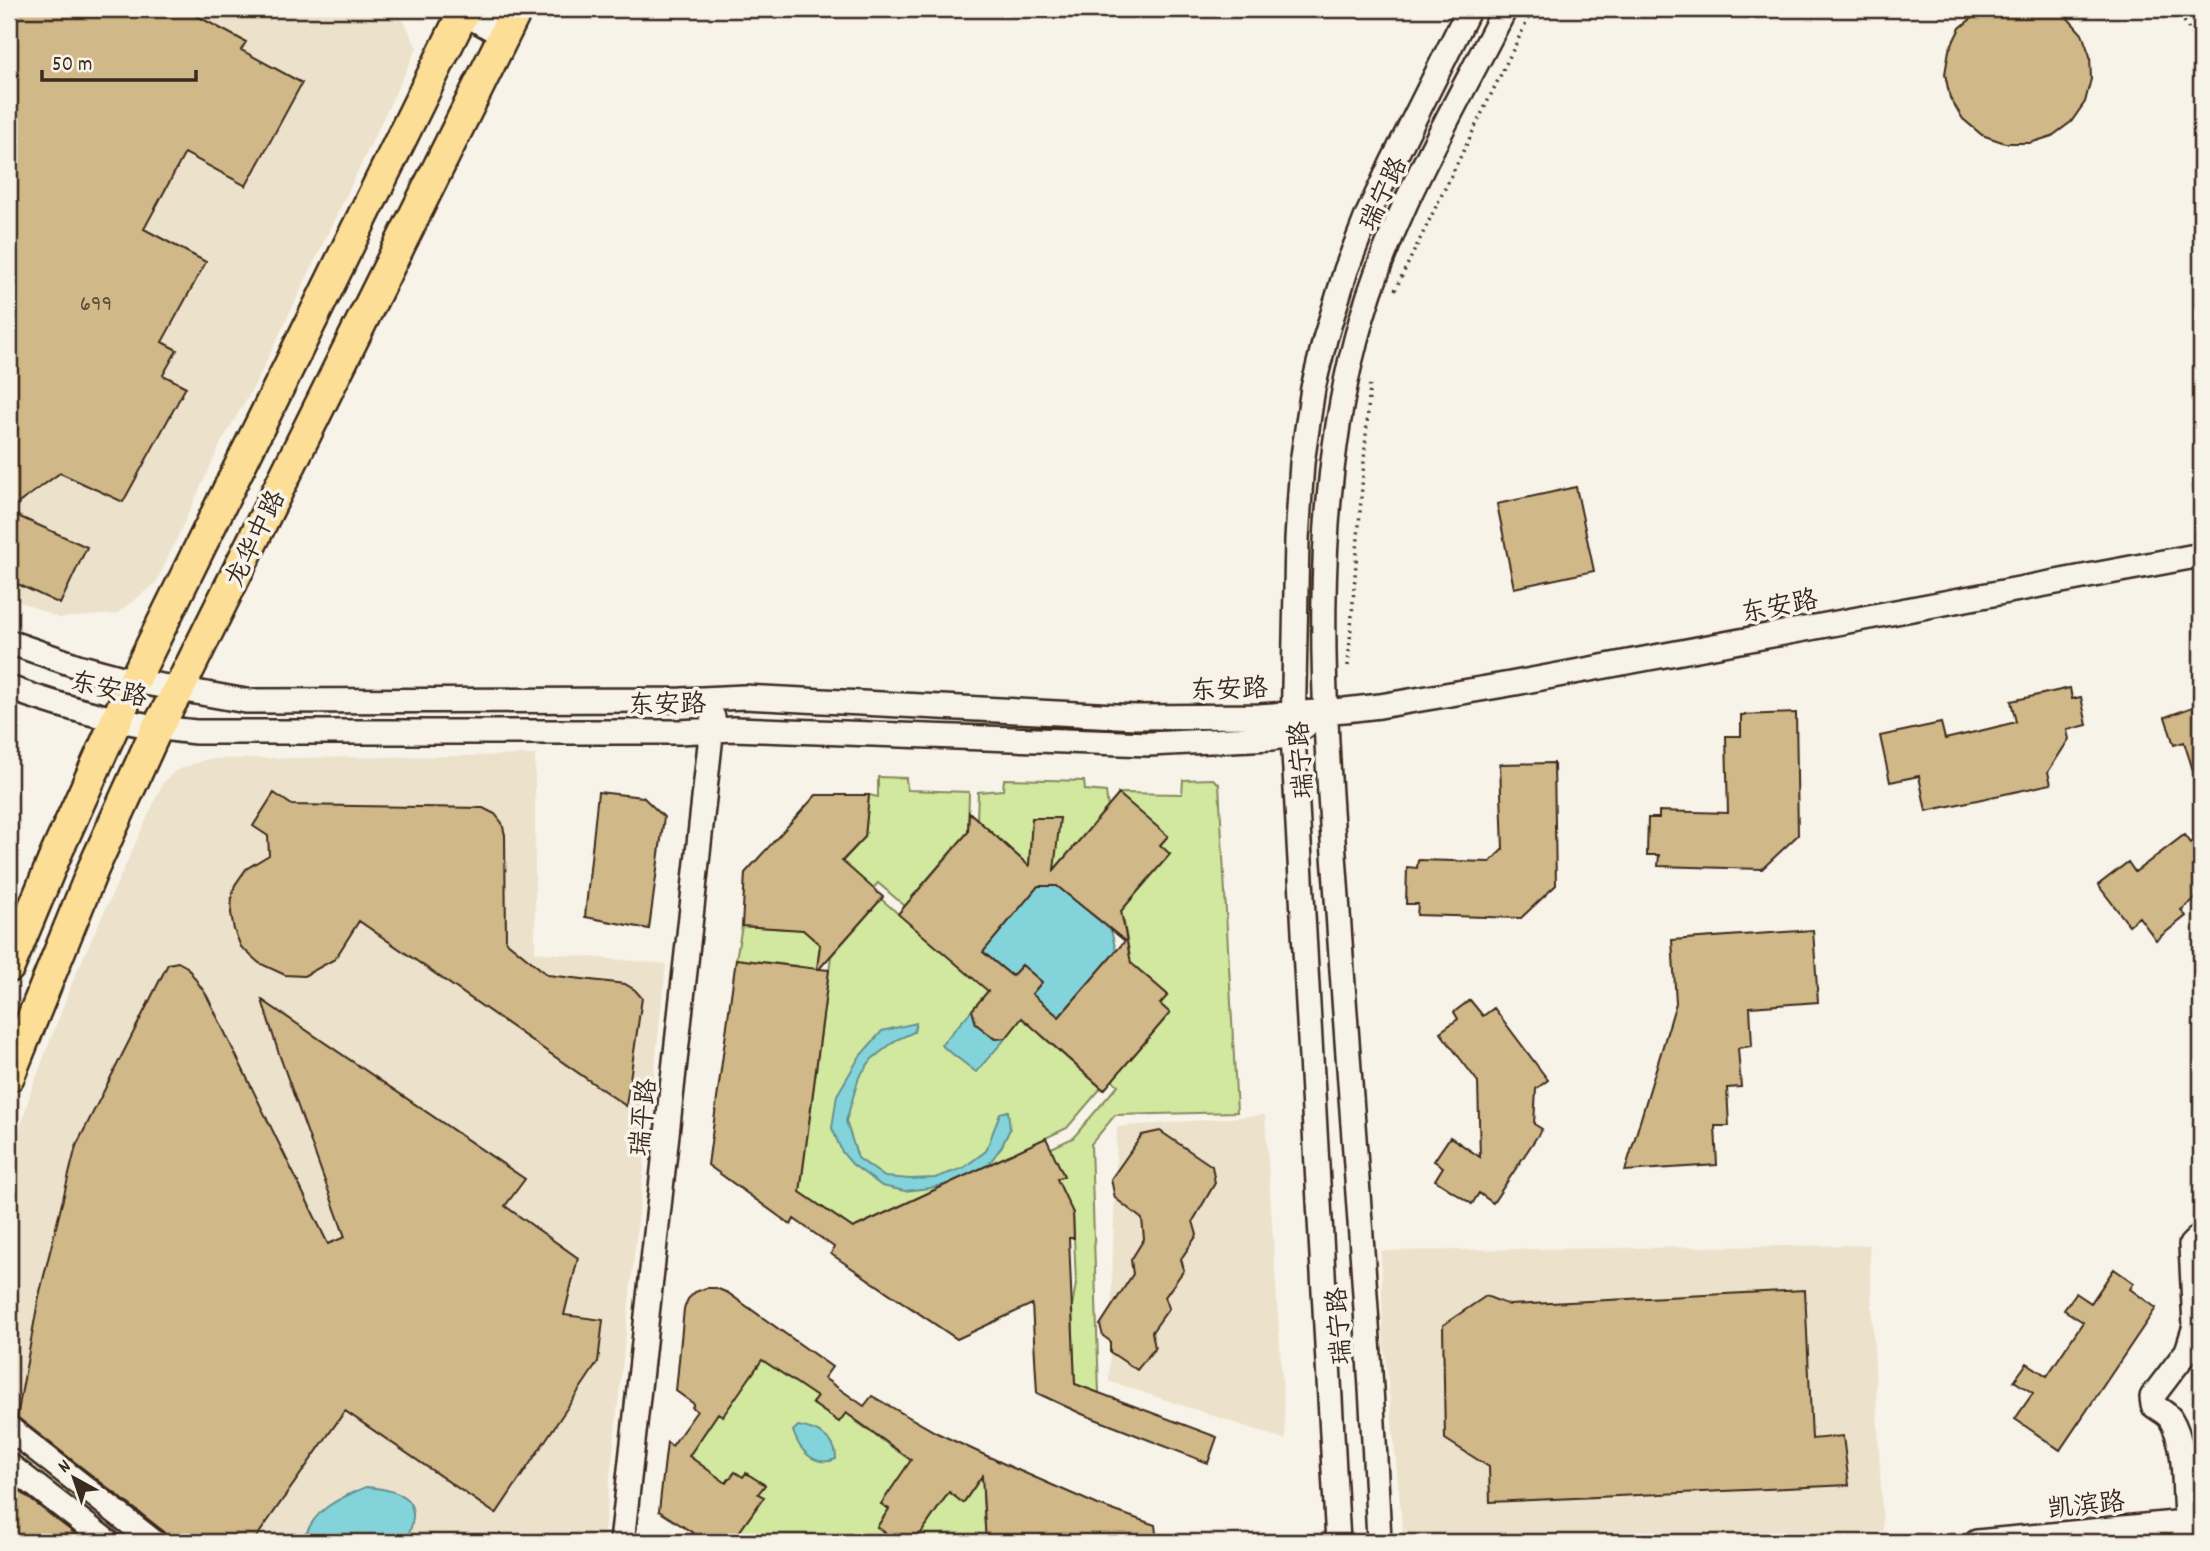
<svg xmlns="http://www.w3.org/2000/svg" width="2210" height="1551" font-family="Dekko,'LXGW WenKai TC',sans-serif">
	<rect width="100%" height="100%" fill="#f7f3e8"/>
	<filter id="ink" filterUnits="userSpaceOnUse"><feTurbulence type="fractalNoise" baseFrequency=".0143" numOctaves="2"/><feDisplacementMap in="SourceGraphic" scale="14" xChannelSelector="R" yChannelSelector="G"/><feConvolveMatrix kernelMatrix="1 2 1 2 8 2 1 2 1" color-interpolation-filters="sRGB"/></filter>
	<g filter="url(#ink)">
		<path fill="#ece1cb" d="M9 9H386L403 19 417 48 256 383 222 441 156 583 116 614 59 618 9 597Z
			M535 755V952L666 964 603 1542H9V1167L31 1091 74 978 163 783 175 771 207 759Z
			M1265 1115 1286 1440 1109 1381 1117 1127Z
			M1869 1245 1883 1531 1717 1542H1404L1383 1333 1381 1251Z"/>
		<path fill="#d1e89e" stroke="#86895e" stroke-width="2" d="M878 777 906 778 907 790 969 792 968 829 979 837 961 840 911 898 913 913 878 883 859 904 842 862 865 837 869 795 878 797Z
			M1004 779 1084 781 1085 790 1106 792 1108 808 1054 870 1032 818 1029 866 977 820 978 792 1003 790Z
			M1213 779 1219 784 1237 1112 1115 1115 1091 1144 1099 1393 1075 1384 1072 1306 1076 1284 1073 1213 1030 1158 1073 1138 1118 1085 1076 1049 1120 1071 1170 1013 1160 1004 1167 994 1137 968 1058 1034 1129 952 1124 922 1106 912H1120L1170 854 1160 845 1168 836 1137 810 1116 809 1118 793 1182 794 1183 780Z
			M881 899 966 972 999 978 976 1024 994 1039 1006 1038 1029 1009 1042 1036 1101 1088 1067 1128 853 1228 800 1192 831 956Z
			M842 923 819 950 814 1002 797 974 798 966 736 959 742 926 788 929Z
			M757 1356 828 1381 813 1404 839 1422 855 1400 854 1420 920 1467 881 1504 889 1509 877 1527 884 1532 882 1536 892 1542H732L763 1498 758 1494 764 1485 746 1473 743 1477 735 1472 726 1483 689 1456 718 1413 723 1416Z
			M994 1459 983 1497 986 1542H915L949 1492 964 1502Z"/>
		<path fill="#83d4da" stroke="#66908f" stroke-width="2" d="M1038 886H1057L1111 930 1116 951 1059 1017 1032 994 1041 981 1022 965 1012 976 983 952Z
			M972 1010 976 1024 994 1039 1006 1038 976 1072 941 1045Z
			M916 1023 914 1032 896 1040 872 1059 859 1077 846 1121 858 1158 885 1177 910 1179 935 1178 963 1168 986 1151 1000 1113 1008 1111 1010 1129 1002 1146 988 1165 949 1184 930 1188 905 1191 882 1186 852 1164 842 1152 832 1128 837 1095 860 1056 882 1031Z
			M798 1426C816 1429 837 1438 836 1459 814 1468 799 1450 793 1431Z
			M366 1487C404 1490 426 1501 405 1542H304C310 1511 339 1498 366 1487Z"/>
		<path fill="#d1b888" stroke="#3b2a1e" stroke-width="2" fill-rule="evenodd" d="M9 9H184L246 42 241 50 302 83 246 186 185 153 144 229 206 262 162 342 177 350 163 375 186 387 123 502 60 473 9 510Z
			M1983 9H2055L2066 16 2082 34 2090 56 2091 79 2085 102 2071 122 2052 136 2030 143H2005L1982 135 1963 119 1950 98 1945 74 1949 50 1960 28Z
			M1576 487 1594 571 1514 588 1497 504Z
			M9 512 87 547 60 604 9 580Z
			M2070 688 2072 699 2081 697 2087 725 2067 730 2069 739 2048 772 2051 784 1926 811 1919 776 1890 782 1880 736 1941 723 1945 739 1988 729 2016 722 2011 701Z
			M2201 704V785L2198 786 2184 742 2174 745 2165 717Z
			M1796 713 1798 835 1762 869 1658 866 1659 855H1647L1648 818H1659V811L1728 813 1726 736H1741V715Z
			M1554 763 1556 885 1521 918 1417 915 1418 904H1406L1407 867 1417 868 1418 860 1490 862 1503 849 1500 764Z
			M598 792 643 797 664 817 649 929 585 917Z
			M274 793 292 805 483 808 495 814 502 823 505 835 506 941 548 975 625 984 635 990 642 998 626 1106 359 921 335 959 304 976 285 975 259 963 241 947 234 930 231 913 232 895 235 885 246 869 269 855 268 836 253 826Z
			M1119 794 1168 836 1160 845 1170 854 1121 911 1131 963 1168 995 1160 1004 1170 1013 1104 1090 1022 1018 1006 1038 995 1039 976 1024 972 1010 988 991 898 914 968 832 969 812 1029 866 1032 818H1060L1054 870ZM1038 886H1057L1125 941 1059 1017 1032 994 1042 982 1022 965 1012 976 983 952Z
			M816 795H869L865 837 842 861 883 897 819 969 829 970 800 1192 853 1228 1046 1138 1064 1176 1057 1179 1073 1213 1074 1238H1069L1075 1384 1217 1437 1208 1463 1082 1414 1037 1393 1032 1304 957 1339 831 1254 834 1247 794 1219 791 1225 708 1165 736 959 817 969 820 945 803 930 742 926 745 873Z
			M2201 834V894L2181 910 2186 916 2156 940 2139 917 2129 925 2098 885 2128 862 2135 872 2184 835 2190 843Z
			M1813 930 1818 1002 1750 1007 1752 1046 1738 1048 1741 1087 1727 1088 1729 1126H1715L1717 1165 1625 1171 1676 1003 1672 940Z
			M178 962 187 967 207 996 328 1244 345 1237 278 1051 262 1000 525 1179 505 1206 578 1258 564 1315 603 1320 598 1362 496 1514 345 1411 253 1542H168L163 1531 17 1417 39 1296 76 1146 168 964Z
			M1470 1000 1483 1016 1494 1008 1548 1080 1536 1089 1534 1124 1542 1129 1493 1203 1479 1193 1472 1204 1435 1180 1443 1167 1434 1161 1450 1137 1480 1157 1478 1082 1440 1032 1458 1019 1454 1012Z
			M1160 1131 1212 1166 1215 1183 1193 1221 1197 1235 1181 1259 1184 1270 1165 1297 1169 1308 1152 1332 1155 1348 1137 1370 1110 1352V1341L1103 1336 1100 1325 1133 1274 1131 1260 1144 1239 1142 1219 1115 1198 1111 1179 1142 1135Z
			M2114 1269 2134 1283 2130 1289 2156 1308 2060 1450 2015 1419 2033 1393 2014 1381 2027 1363 2047 1376 2083 1322 2064 1310 2076 1293 2091 1303Z
			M706 1288H716L728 1293 832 1367 824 1378 864 1406 872 1396 937 1433 1011 1467 1098 1505 1155 1525 1157 1542H986L982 1476 963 1503 949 1492 915 1542H892L882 1536 885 1532 877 1527 889 1509 881 1504 911 1460 846 1413 839 1422 812 1403 817 1397 762 1360 723 1416 718 1413 689 1456 726 1483 735 1472 743 1477 746 1473 765 1485 758 1494 764 1497 732 1542H707L659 1511 667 1442 672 1446 697 1411 692 1407 694 1404 676 1391 684 1309 688 1299 695 1292Z
			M1805 1290 1812 1439 1843 1436 1849 1485 1490 1502 1489 1467 1445 1439 1443 1325 1486 1296 1509 1305Z
			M9 1483 86 1542H9Z"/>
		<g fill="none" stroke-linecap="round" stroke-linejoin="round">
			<g stroke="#3b2a1e" stroke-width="28">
				<path id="minor" d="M456 9 503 35
					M9 642 78 666 134 681 246 701 681 700 744 697 1136 717 1259 716 1345 710 1380 706 1510 684 2201 555
					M9 688C70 710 131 726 196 732H679L734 729 1149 744 1272 738 1293 735 1305 726
					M9 1428 154 1542
					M9 1465 108 1542
					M622 1542 713 717
					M1338 1542 1293 735 1297 539 1302 463 1313 388 1325 339 1346 270 1367 216 1392 163 1469 9
					M1379 1542C1370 1332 1352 1122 1338 912 1325 723 1307 525 1356 339 1386 222 1451 115 1505 9
					M1977 1542 2185 1522 2201 1519
					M2190 1542C2180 1504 2191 1451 2170 1418 2166 1413 2158 1409 2153 1405L2152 1397 2187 1351 2195 1326 2191 1245 2201 1235"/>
			</g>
			<g stroke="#3b2a1e" stroke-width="35">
				<path id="major" d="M9 967 56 854 134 681 465 9
					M9 1076 93 869 157 728 179 689 517 9"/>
			</g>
			<path stroke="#3b2a1e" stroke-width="3.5" stroke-dasharray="2 5" stroke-linecap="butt" d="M2177 9 2200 48 2201 55
				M1395 290 1533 9
				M1348 666 1370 384"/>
			<use href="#minor" stroke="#f7f3e8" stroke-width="23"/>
			<use href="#major" stroke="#fcde96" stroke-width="30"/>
		</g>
	</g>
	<g text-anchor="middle" stroke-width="7" stroke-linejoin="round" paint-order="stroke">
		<g font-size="23" fill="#604e38">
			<text x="96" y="310">699</text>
		</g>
		<g font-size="26" fill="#3b2a1e" stroke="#f7f3e8">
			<text transform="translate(1382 193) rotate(-65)" y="9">瑞宁路</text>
			<text transform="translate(254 538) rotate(-64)" y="9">龙华中路</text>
			<text transform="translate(1779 605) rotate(-11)" y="9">东安路</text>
			<text transform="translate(109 688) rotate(13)" y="9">东安路</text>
			<text transform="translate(1229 688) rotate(-2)" y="9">东安路</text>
			<text transform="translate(667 703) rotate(-1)" y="9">东安路</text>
			<text transform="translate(1300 760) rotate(-94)" y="9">瑞宁路</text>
			<text transform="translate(642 1117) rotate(-84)" y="9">瑞平路</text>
			<text transform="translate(1338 1326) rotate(-94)" y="9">瑞宁路</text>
			<text transform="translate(2086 1504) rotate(-6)" y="9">凯滨路</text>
		</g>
	</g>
	<rect width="2210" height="1551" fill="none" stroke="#f7f3e8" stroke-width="35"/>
	<rect x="18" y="18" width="2175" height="1516" fill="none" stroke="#3b2a1e" stroke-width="2.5" filter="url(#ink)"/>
	<g transform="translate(74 1478) rotate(320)" stroke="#f7f3e8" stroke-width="5" paint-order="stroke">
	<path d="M0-5L12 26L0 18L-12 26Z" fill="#3b2a1e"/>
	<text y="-10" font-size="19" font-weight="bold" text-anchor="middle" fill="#3b2a1e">N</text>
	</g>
	<path d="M42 70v10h154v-10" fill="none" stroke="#3b2a1e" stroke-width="3.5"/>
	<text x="52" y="70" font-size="21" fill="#3b2a1e" stroke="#f7f3e8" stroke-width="5" paint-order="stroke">50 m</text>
</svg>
